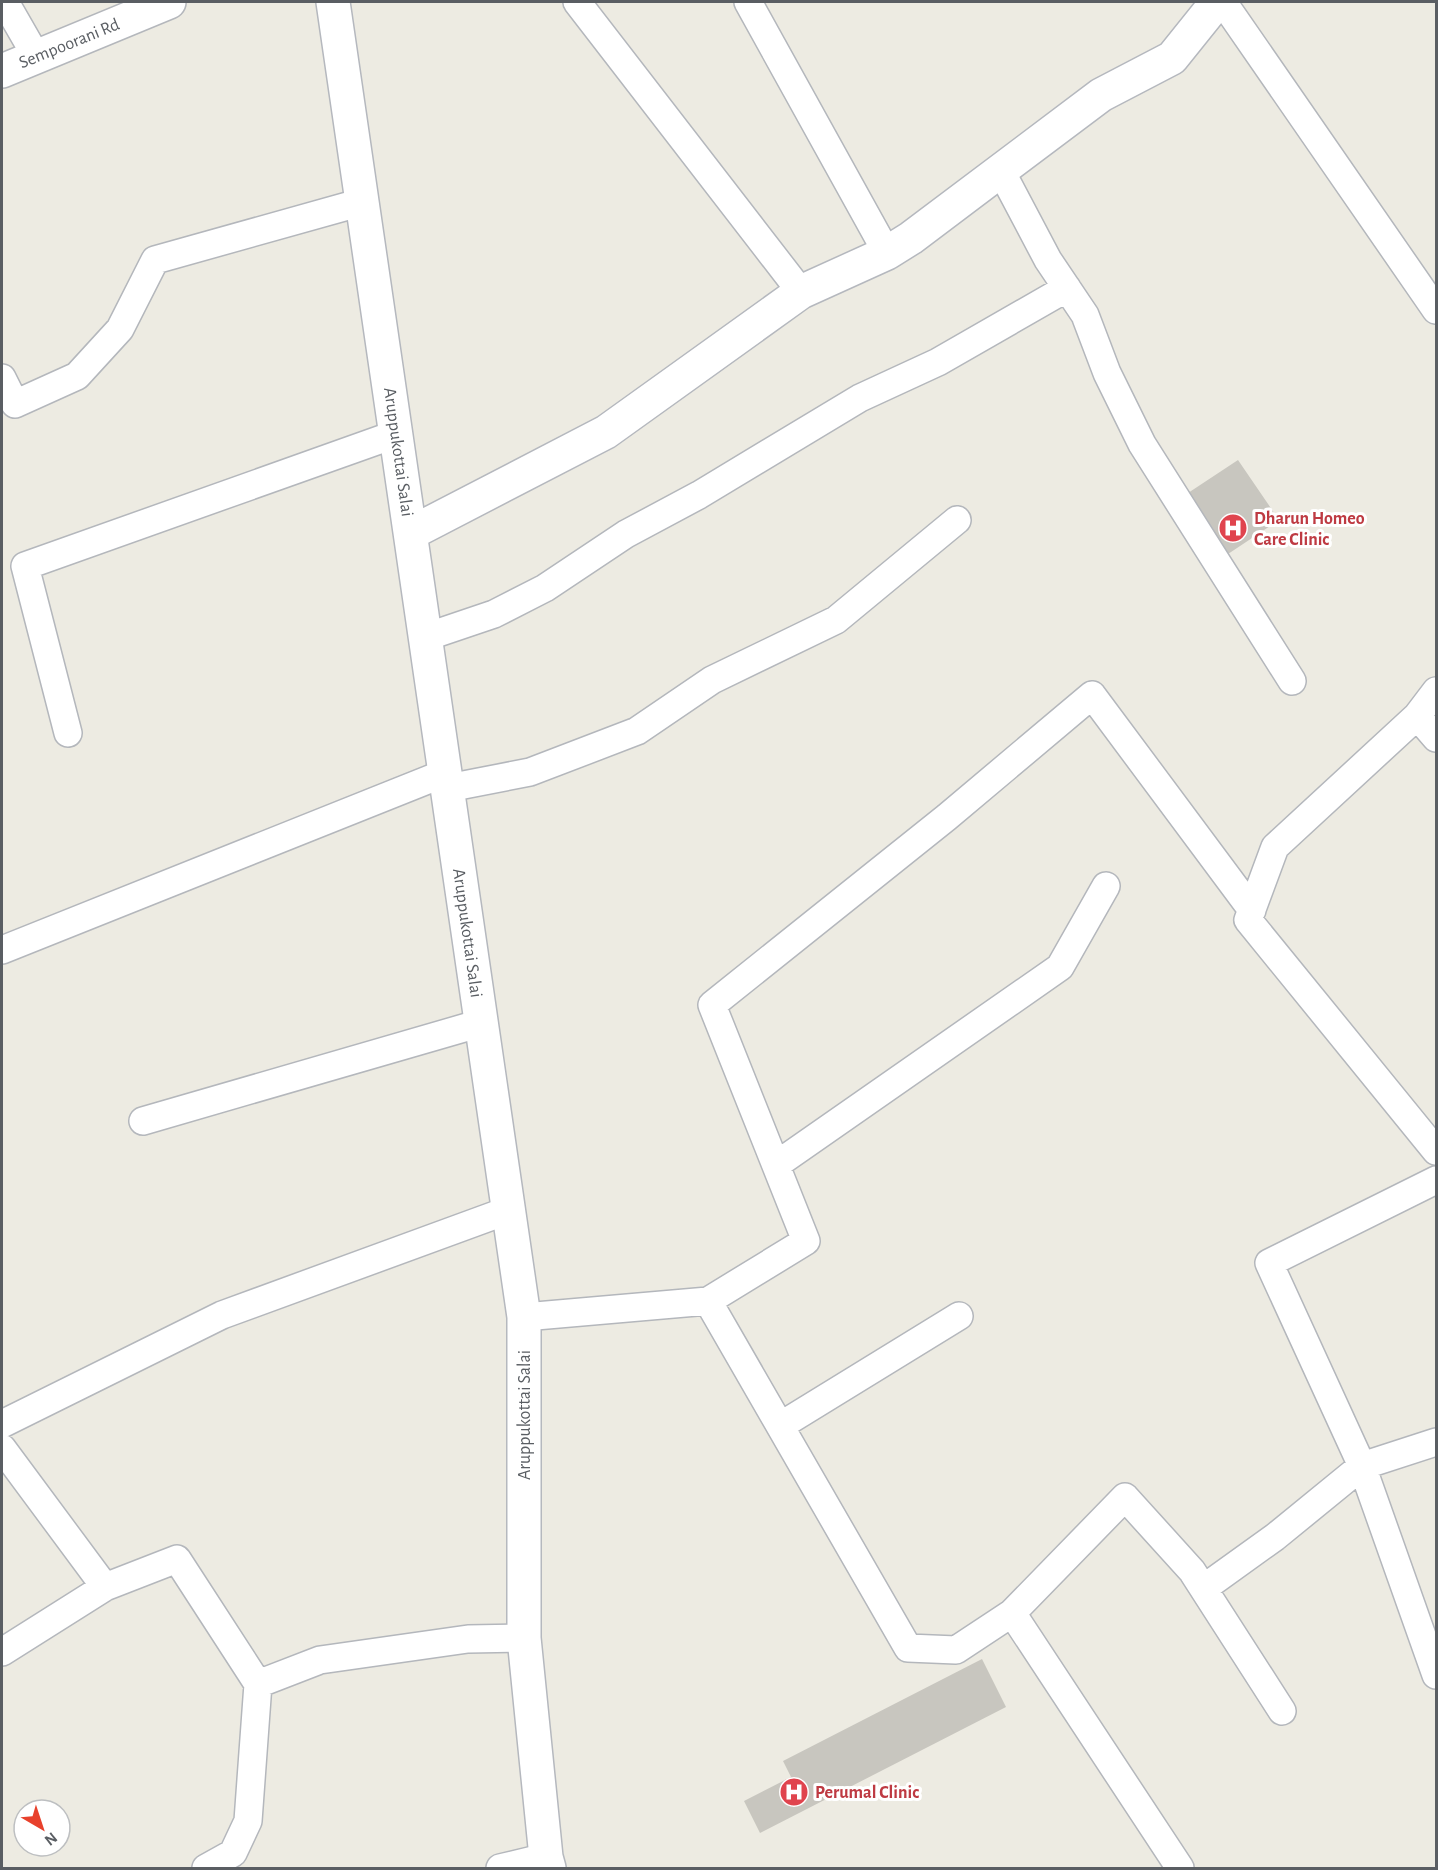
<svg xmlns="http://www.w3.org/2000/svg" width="1438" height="1870" font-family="'Alegreya Sans',sans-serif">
	<rect width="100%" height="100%" fill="#edebe2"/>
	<path fill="#c8c6bf" d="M1238 460 1279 520 1225 556 1185 495Z
		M982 1659 1006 1707 760 1833 744 1801 791 1777 783 1761Z"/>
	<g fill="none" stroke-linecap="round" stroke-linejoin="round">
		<g stroke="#b4b7bc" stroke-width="30">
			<path id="minor" d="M5 2 36 56
				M577 2 801 292
				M748 2 887 253
				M1223 2 1436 310
				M1001 171 1048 260 1085 315 1107 373 1142 444 1292 681
				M2 378 15 404 77 376 120 329 155 260 362 202
				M426 637 494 614 545 588 626 534 699 495 860 398 938 362 1067 288
				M1436 691 1417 716 1275 847 1248 920 1436 1151
				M1417 716 1436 738
				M68 733 25 566 396 434
				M448 788 530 772 637 731 712 680 836 620 957 520
				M2 950 445 773
				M143 1121 481 1023
				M776 1165 1060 967 1106 886
				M1436 1180 1269 1263 1362 1466 1436 1675
				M708 1301 908 1648 956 1650 1012 1613 1125 1497 1192 1571 1282 1711
				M524 1317 708 1301 806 1241 712 1005 947 817 1092 695 1252 910
				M2 1424 222 1315 509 1210
				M780 1426 959 1316
				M2 1448 105 1587 177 1559 258 1684 248 1821 233 1853 206 1868
				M1204 1588 1275 1537 1362 1466 1436 1442
				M1012 1613 1180 1868
				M2 1652 105 1587
				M258 1684 320 1660 468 1639 524 1638
				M500 1868 546 1857"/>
		</g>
		<g stroke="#b4b7bc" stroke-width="36">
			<path id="tertiary" d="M2 71 169 2"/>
		</g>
		<g stroke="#b5b8be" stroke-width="36">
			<path id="secondary" d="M333 2 524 1317V1638L546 1857 549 1868
				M411 533 606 432 801 292 887 253 911 238 1101 95 1172 58 1217 2"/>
		</g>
		<use href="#minor" stroke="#fff" stroke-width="27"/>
		<use href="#tertiary" stroke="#fff" stroke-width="33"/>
		<use href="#secondary" stroke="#fff" stroke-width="33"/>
	</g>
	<defs>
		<g id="hospital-disc" transform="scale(1.5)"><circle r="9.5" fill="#e0444e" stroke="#fff"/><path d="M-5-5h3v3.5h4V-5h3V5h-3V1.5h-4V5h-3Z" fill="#fff"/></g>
	</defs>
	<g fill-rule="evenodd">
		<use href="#hospital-disc" x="1233" y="528"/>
		<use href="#hospital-disc" x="794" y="1792"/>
	</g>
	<g text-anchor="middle" stroke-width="6" stroke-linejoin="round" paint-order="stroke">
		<g font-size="18" fill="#5a5e63" stroke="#fff">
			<text transform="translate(69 43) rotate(-22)" y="6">Sempoorani Rd</text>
			<text transform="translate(399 452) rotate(82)" y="6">Aruppukottai Salai</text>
			<text transform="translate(468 933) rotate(82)" y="6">Aruppukottai Salai</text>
			<text transform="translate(524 1415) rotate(-90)" y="6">Aruppukottai Salai</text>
		</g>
		<g font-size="18" font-weight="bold" fill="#be3a42" stroke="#fff" text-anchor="start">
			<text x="1254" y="524">Dharun Homeo<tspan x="1254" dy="21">Care Clinic</tspan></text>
			<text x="815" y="1798">Perumal Clinic</text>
		</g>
	</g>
	<rect width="1438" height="1870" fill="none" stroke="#5a5e63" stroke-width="6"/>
	<g transform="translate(42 1828) rotate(141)"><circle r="28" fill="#ffffff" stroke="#bdbfc1" stroke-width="1.5"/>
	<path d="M0-4.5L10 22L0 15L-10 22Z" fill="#e8412c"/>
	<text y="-9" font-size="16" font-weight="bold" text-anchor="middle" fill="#5a5e63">N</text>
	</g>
</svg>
